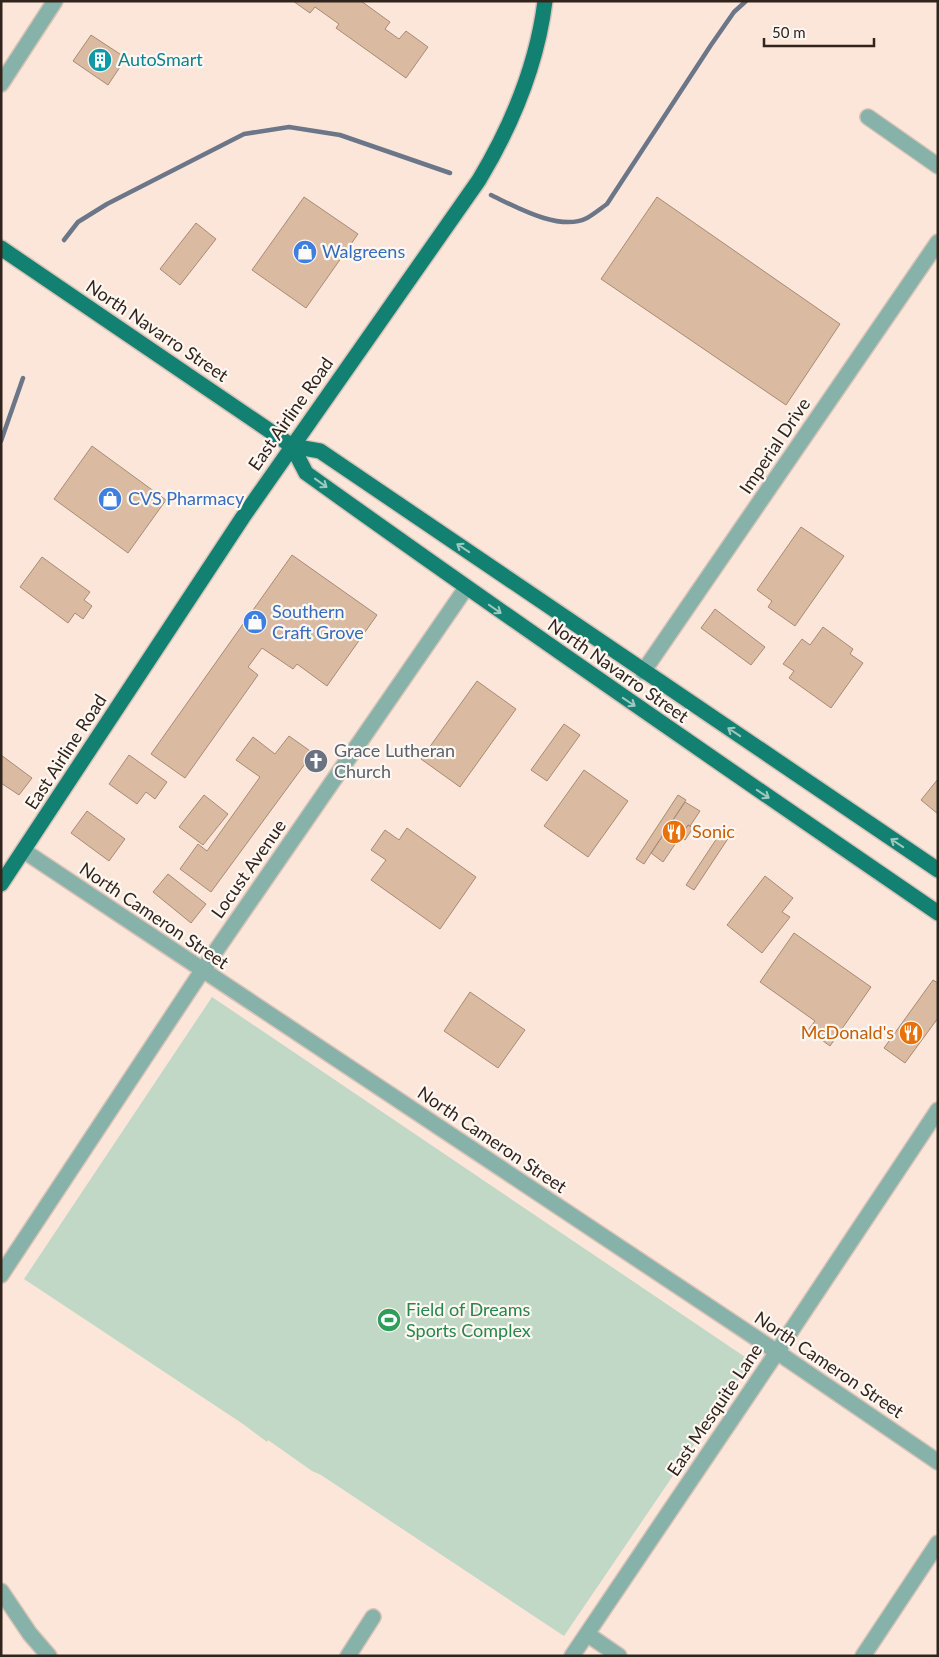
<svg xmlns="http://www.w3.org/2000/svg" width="939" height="1657" font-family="Lato,sans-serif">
	<rect width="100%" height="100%" fill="#fce6d9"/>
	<path fill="#c0d8c5" d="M212 997 751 1361 564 1636 321 1475 312 1471 268 1440 267 1442 243 1424 24 1279Z"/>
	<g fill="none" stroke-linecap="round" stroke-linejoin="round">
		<path stroke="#6c7689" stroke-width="4.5" d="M491 195C516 207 560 232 587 218 594 214 600 209 607 204L711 45 734 12 746 1
			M64 240 78 222 107 204 244 134 289 127 340 135 450 173
			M1 441 23 378"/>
	</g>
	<path fill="#dabaa0" stroke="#a98b73" d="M293 1H361L390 22 385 29 399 39 406 31 428 47 406 78 336 28 339 24 315 7 310 13Z
		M91 35 126 58 108 85 73 61Z
		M304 197 358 234 306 308 252 270Z
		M657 197 840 324 786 405 601 279Z
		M196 223 216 239 180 285 160 269Z
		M92 446 166 500 128 553 54 499Z
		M801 527 844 556 795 626 768 607 772 601 757 590Z
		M292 555 377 615 327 686 297 664 293 669 262 648 248 667 258 675 185 778 151 754Z
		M42 557 90 592 84 600 92 606 83 619 75 613 68 623 20 587Z
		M715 609 765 647 751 665 701 628Z
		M823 627 853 649 850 654 863 663 831 708 789 678 794 671 783 664 802 639 810 645Z
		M477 681 516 709 460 787 421 759Z
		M564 724 580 735 547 781 531 770Z
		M289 736 313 753 211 892 180 869 198 844 207 851 260 777 236 760 253 737 275 754Z
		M1 755 32 778 19 795 1 783Z
		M129 755 167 782 155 799 146 792 137 804 109 784Z
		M584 770 628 801 588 857 544 826Z
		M938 779V814L921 800Z
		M204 795 228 814 203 845 179 827Z
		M678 795 686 800 644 864 636 859Z
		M685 802 700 811 690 826 688 825 663 862 651 853Z
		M87 811 125 839 109 861 71 833Z
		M688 825 693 828 685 840 680 837Z
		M407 828 476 877 440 929 371 880 386 860 371 850 385 830 399 840Z
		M721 832 729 837 694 890 686 885Z
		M168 874 206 904 191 923 153 892Z
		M765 876 793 898 782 912 790 917 762 953 727 925Z
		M794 933 871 987 830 1046 808 1030 815 1021 760 982Z
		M933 980 938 983V1018L905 1063 884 1048Z
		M470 992 525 1030 498 1068 444 1031Z"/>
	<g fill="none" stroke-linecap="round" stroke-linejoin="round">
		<g stroke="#d7c3b7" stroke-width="18">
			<path id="minor" d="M1 84 55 1
				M868 117 938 166
				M643 672 938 242
				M24 851 777 1352 938 1462
				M1 1275 202 971 466 588
				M1 1591 30 1634 49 1656
				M587 1634 619 1656
				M348 1656 373 1617
				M572 1656 777 1352 938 1110
				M863 1656 938 1543"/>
		</g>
		<g stroke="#d7c3b7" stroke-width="18">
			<path id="major" d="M1 248 292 446 320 451 938 870
				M292 446 306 473C515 623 726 768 938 913
				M1 884 243 517 479 180C512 125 537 65 545 1"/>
		</g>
		<use href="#minor" stroke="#86b2a9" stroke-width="15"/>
		<use href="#major" stroke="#138172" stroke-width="15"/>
	</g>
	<defs><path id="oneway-shaft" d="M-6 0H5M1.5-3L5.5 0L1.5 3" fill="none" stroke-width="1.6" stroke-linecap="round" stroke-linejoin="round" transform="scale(1.25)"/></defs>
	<g stroke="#a0c8bf">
		<use href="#oneway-shaft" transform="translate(321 483) rotate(36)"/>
		<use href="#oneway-shaft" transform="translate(463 548) rotate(-146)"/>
		<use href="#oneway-shaft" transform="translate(495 609) rotate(35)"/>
		<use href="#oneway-shaft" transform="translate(629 702) rotate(34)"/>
		<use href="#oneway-shaft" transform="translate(734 732) rotate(-146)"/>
		<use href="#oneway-shaft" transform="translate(763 794) rotate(34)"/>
		<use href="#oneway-shaft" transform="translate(897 843) rotate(-146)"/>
	</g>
	<defs>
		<g id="building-disc" transform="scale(1.25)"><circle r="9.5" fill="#0f9aa8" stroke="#fef7f2"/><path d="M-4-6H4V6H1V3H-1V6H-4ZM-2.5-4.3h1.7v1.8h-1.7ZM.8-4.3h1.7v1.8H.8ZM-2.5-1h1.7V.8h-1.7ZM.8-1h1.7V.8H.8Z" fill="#fff"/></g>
		<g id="shop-disc" transform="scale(1.25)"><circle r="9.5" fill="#3f7fe0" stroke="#fef7f2"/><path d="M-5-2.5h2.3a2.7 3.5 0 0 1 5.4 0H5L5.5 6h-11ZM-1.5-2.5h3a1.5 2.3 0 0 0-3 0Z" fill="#fff"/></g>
		<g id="church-disc" transform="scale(1.25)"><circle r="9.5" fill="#6b7280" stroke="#fef7f2"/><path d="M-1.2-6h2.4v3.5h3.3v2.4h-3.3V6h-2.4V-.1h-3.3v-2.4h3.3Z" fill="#fff"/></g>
		<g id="restaurant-disc" transform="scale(1.25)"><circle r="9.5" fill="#e8710a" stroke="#fef7f2"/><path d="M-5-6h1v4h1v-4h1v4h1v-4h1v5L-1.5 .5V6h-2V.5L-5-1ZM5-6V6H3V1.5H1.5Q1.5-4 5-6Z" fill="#fff"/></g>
		<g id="stadium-disc" transform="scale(1.25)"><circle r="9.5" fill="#2e9e5b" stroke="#fef7f2"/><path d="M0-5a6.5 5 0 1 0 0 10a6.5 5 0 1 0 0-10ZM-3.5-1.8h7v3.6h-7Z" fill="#fff"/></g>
	</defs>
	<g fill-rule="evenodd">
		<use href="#building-disc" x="100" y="60"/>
		<use href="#shop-disc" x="305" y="252"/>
		<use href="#shop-disc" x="110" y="499"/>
		<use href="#shop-disc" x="255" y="622"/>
		<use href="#church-disc" x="316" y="761"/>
		<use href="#restaurant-disc" x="674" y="832"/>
		<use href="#restaurant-disc" x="911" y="1033"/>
		<use href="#stadium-disc" x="389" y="1320"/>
	</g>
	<g text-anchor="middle" stroke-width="4.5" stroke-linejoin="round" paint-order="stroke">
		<g font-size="18" fill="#0d838f" stroke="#fef7f2" text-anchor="start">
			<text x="118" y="66">AutoSmart</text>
		</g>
		<g font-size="18" fill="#366cbe" stroke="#fef7f2" text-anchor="start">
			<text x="322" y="258">Walgreens</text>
			<text x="128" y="505">CVS Pharmacy</text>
			<text x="272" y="618">Southern<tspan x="272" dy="21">Craft Grove</tspan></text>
		</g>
		<g font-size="18" fill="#31241c" stroke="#fef7f2">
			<text transform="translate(157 331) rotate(34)" y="6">North Navarro Street</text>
			<text transform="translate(291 414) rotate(-55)" y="6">East Airline Road</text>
			<text transform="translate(775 446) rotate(-56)" y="6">Imperial Drive</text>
			<text transform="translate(618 671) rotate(35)" y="6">North Navarro Street</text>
			<text transform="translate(66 752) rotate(-57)" y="6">East Airline Road</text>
			<text transform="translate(249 869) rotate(-55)" y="6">Locust Avenue</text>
			<text transform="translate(154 916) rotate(34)" y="6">North Cameron Street</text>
			<text transform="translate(492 1140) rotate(34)" y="6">North Cameron Street</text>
			<text transform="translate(829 1365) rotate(34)" y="6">North Cameron Street</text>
			<text transform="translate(715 1410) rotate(-56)" y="6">East Mesquite Lane</text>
		</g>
		<g font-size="18" fill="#5b616d" stroke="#fef7f2" text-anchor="start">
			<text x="334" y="757">Grace Lutheran<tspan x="334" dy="21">Church</tspan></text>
		</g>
		<g font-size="18" fill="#c56008" stroke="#fef7f2" text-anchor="start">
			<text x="692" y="838">Sonic</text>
			<text x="894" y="1039" text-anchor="end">McDonald's</text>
		</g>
		<g font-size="18" fill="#27864d" stroke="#fef7f2" text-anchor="start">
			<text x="406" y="1316">Field of Dreams<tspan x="406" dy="21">Sports Complex</tspan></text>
		</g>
	</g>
	<rect width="939" height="1657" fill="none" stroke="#31241c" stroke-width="5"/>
	<path d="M764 38v8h110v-8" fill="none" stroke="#31241c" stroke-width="2.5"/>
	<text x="772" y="38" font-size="15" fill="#31241c" stroke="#fef7f2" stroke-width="4" paint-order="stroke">50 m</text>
</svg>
